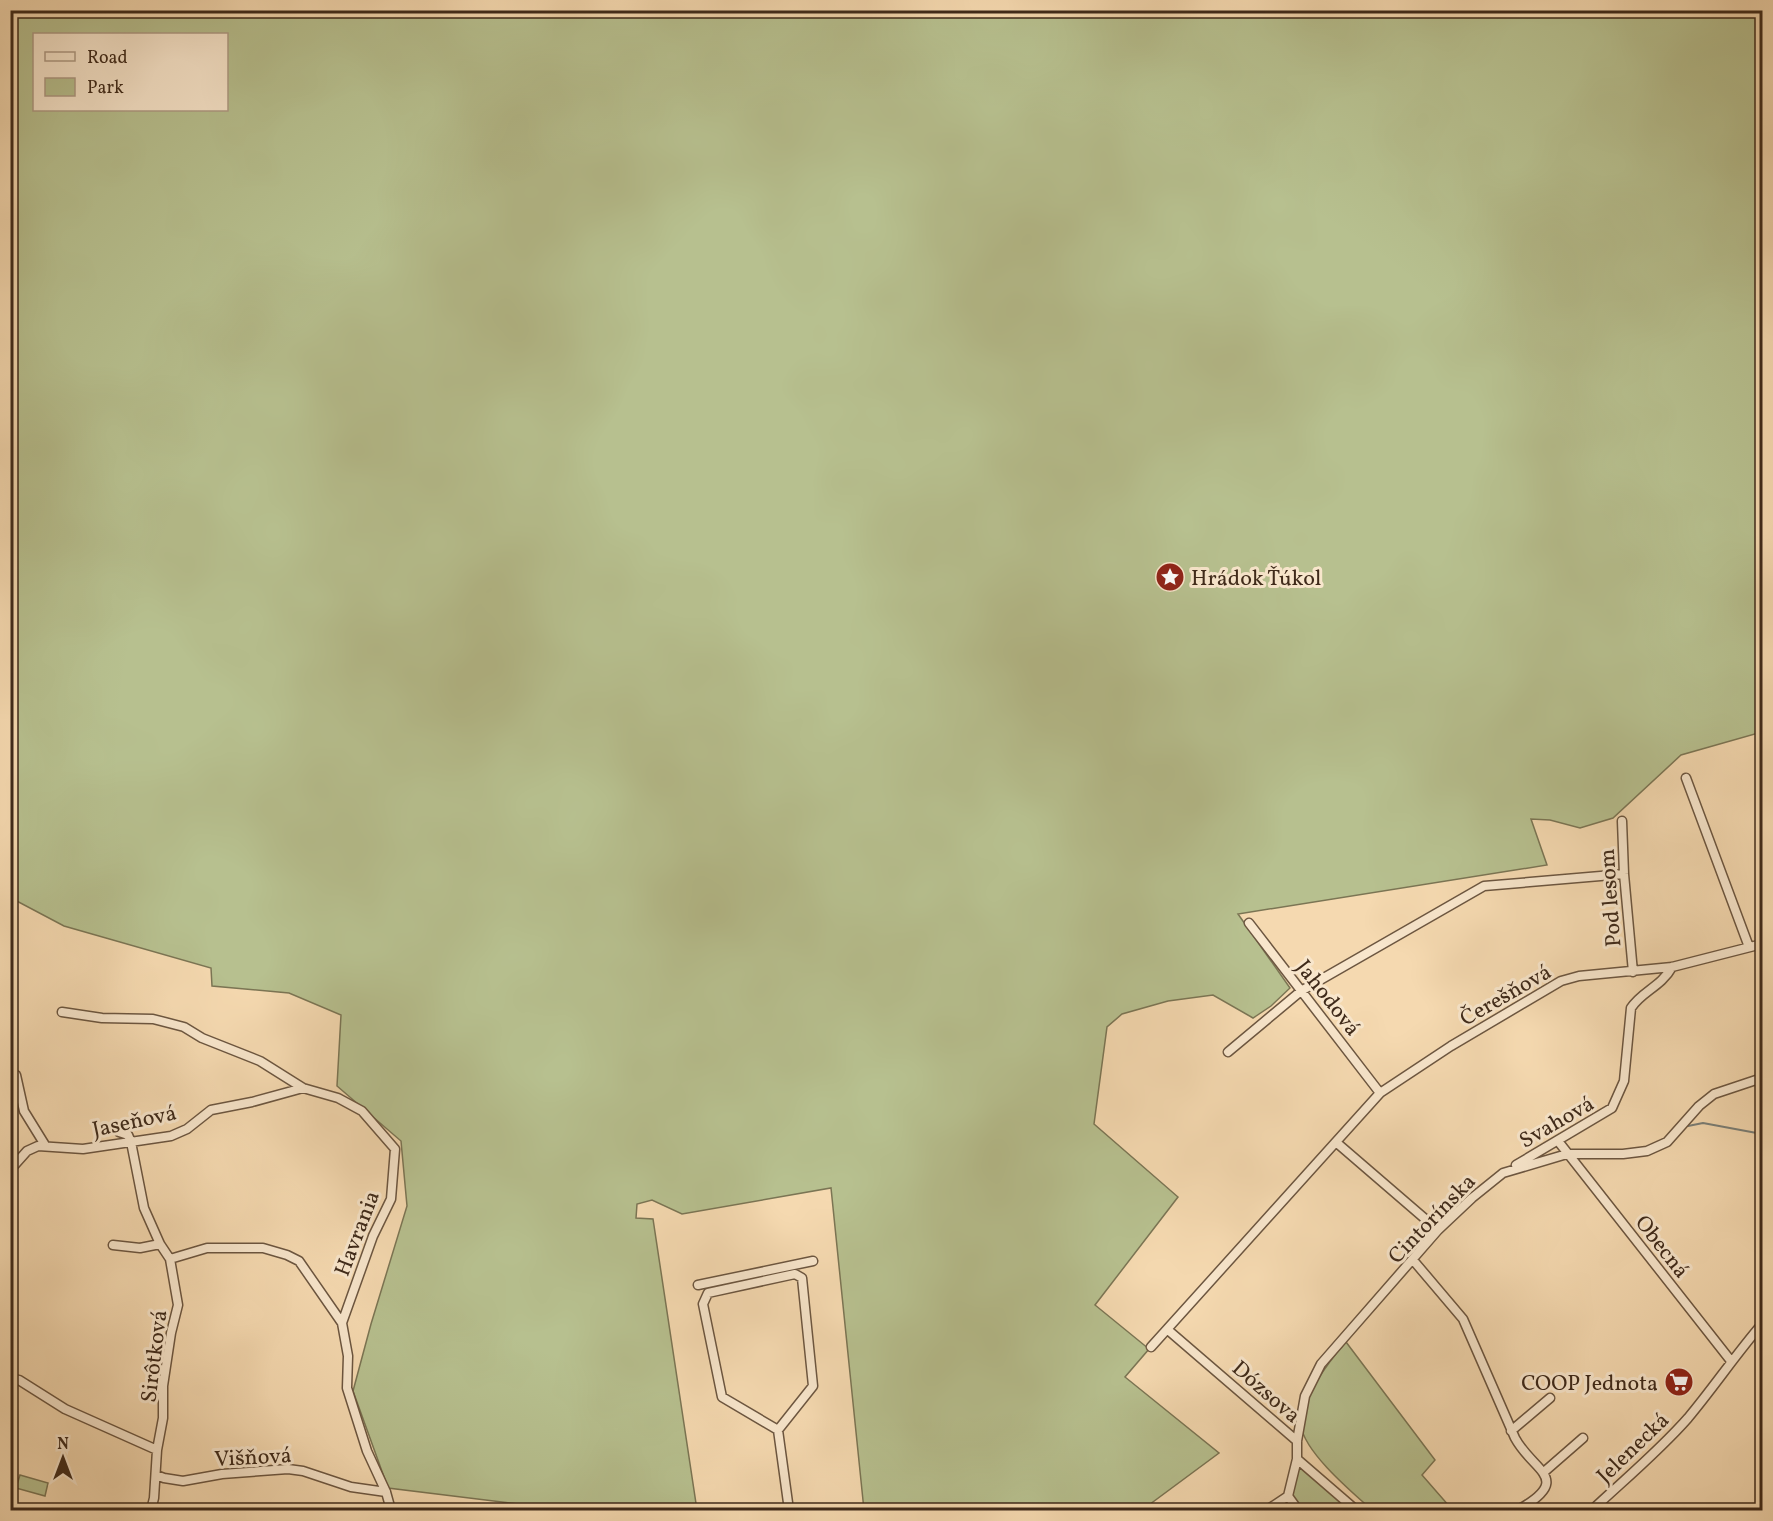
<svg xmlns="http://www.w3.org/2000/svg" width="1773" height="1521" font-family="Vollkorn,serif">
	<rect width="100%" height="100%" fill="#f5d9b0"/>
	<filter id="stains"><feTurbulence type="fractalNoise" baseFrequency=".00333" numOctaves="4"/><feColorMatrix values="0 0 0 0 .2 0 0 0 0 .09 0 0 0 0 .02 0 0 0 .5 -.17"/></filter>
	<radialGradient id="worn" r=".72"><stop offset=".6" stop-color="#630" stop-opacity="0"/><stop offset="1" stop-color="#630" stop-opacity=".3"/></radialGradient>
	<path fill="#b7c08f" stroke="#7b7554" stroke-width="1.5" fill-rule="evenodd" d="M10 11H1762V732L1681 755 1613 818 1580 828 1550 820 1531 819 1547 865 1238 914 1290 988 1271 1006 1253 1018 1213 995 1168 1001 1122 1014 1107 1027 1094 1124 1178 1197 1095 1305 1149 1349 1125 1377 1219 1453 1142 1510H864L831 1188 682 1214 652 1200 637 1204 636 1218 653 1219 697 1510H567L388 1488 353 1391 371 1324 407 1206 401 1141 337 1086 341 1015 289 993 212 986 211 968 64 926 11 898ZM34 34H226V110H34Z
		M1346 1342 1435 1460 1422 1475 1450 1507 1445 1510H1372C1353 1493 1305 1453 1301 1426 1298 1402 1330 1360 1346 1342Z
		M1301 1467 1350 1510H1297L1290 1501 1297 1471Z
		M20 1475 48 1483 45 1496 16 1488Z"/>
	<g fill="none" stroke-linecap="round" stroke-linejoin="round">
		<path stroke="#7a7f78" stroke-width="2" d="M1688 1126 1703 1123 1762 1134"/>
		<g stroke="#6c5640" stroke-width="11">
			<path id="minor" d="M1686 778 1749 947
				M1622 821 1624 874 1633 972
				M1249 923 1380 1093
				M62 1012 102 1018 153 1019 184 1027 202 1038 260 1061 303 1088 338 1098 362 1111 395 1149 391 1199 373 1236 342 1323 348 1356 347 1388 367 1451 386 1492 391 1510
				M1228 1052 1301 991 1484 886 1624 874
				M10 1073 16 1075 24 1111 45 1145
				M119 1132 128 1135 131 1142 144 1208 160 1244 170 1259 178 1305 171 1333 163 1386V1418L157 1450 154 1498 151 1510
				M1558 1141 1731 1361
				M1337 1143 1438 1230
				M1516 1165 1612 1108 1624 1081 1631 1008C1642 991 1661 987 1672 967
				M10 1170 27 1151 38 1146 83 1149 171 1136 187 1129 211 1110 252 1102 303 1088
				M113 1245 140 1248 160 1244
				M170 1259 207 1248H263L287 1255 299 1261 342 1323
				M1413 1260 1463 1319 1515 1438C1533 1472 1574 1478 1518 1510
				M698 1285 813 1261
				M1168 1330 1297 1441
				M1151 1347 1380 1093 1451 1046 1561 981 1579 976 1672 967 1762 944
				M10 1378 19 1380 65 1409 157 1450
				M778 1430 722 1397 703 1304 708 1293 795 1274 802 1278 813 1386 778 1430 789 1510
				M1511 1431 1550 1398
				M1544 1472 1583 1438
				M156 1475 164 1478 183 1481 222 1474 288 1469 303 1471 351 1487 386 1492
				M1288 1496 1298 1510
				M1267 1510 1288 1496 1297 1459
				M1356 1510 1297 1459V1441L1305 1396 1321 1364 1438 1230 1472 1198 1503 1173 1567 1154H1623L1647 1151 1667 1142 1699 1106 1714 1094 1762 1078
				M1592 1510C1624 1480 1659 1451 1688 1418 1714 1387 1736 1354 1762 1324"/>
		</g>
		<use href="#minor" stroke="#f8e6cc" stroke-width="8"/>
	</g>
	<defs>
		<g id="sight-disc" transform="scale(1.5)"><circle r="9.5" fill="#8f2418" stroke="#f8e6cc"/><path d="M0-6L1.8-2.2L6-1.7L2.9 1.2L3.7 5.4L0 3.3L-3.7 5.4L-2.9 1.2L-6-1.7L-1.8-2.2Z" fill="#fff"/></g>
		<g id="supermarket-disc" transform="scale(1.5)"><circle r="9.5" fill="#8f2418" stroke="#f8e6cc"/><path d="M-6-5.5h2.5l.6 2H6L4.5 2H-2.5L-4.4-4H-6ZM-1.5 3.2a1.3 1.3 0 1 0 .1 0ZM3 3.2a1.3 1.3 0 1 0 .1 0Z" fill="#fff"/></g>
	</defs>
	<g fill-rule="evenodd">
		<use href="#sight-disc" x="1170" y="577"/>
		<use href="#supermarket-disc" x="1679" y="1382"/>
	</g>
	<g text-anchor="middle" stroke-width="6" stroke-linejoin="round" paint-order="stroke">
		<g font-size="22" fill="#3f2a1a" stroke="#f8e6cc" text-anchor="start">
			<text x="1191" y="585">Hrádok Ťúkol</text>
			<text x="1658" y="1390" text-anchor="end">COOP Jednota</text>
		</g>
		<g font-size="22" fill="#3f2a1a" stroke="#f8e6cc">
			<text transform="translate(1609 898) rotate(-94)" y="8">Pod lesom</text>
			<text transform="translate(1505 994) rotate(-30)" y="8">Čerešňová</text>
			<text transform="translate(1329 997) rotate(52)" y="8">Jahodová</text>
			<text transform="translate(134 1120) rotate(-12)" y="8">Jaseňová</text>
			<text transform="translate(1556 1121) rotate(-30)" y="8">Svahová</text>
			<text transform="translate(1431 1218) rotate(-46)" y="8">Cintorínska</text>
			<text transform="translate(356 1233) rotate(-69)" y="8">Havrania</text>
			<text transform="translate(1663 1246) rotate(52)" y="8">Obecná</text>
			<text transform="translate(153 1356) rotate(-83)" y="8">Sirôtková</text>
			<text transform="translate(1267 1391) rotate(41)" y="8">Dózsova</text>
			<text transform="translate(1632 1447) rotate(-44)" y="8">Jelenecká</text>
			<text transform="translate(253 1456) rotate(-3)" y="8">Višňová</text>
		</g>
	</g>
	<rect width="1773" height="1521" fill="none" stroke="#f5d9b0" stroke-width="36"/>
	<rect x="12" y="12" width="1749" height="1497" fill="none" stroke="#3f2a1a" stroke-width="3"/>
	<rect x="18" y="18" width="1737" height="1485" fill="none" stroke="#3f2a1a" stroke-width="1.5"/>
	<rect x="33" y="33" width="195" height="78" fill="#f8e6cc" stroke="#ae9b85" stroke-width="1.5"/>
	<rect x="45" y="52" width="30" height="9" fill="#f8e6cc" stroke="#ae9b85" stroke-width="1.5"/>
	<text x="87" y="63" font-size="18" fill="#3f2a1a">Road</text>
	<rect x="45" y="78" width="30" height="18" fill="#b7c08f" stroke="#ae9b85" stroke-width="1.5"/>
	<text x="87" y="93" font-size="18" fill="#3f2a1a">Park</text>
	<g transform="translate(63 1458)" stroke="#f8e6cc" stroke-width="4.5" paint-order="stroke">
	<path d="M0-4.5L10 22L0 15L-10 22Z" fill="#3f2a1a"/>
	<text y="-9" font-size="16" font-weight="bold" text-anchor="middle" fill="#3f2a1a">N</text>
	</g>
	<rect width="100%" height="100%" filter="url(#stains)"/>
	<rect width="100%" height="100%" fill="url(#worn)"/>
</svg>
